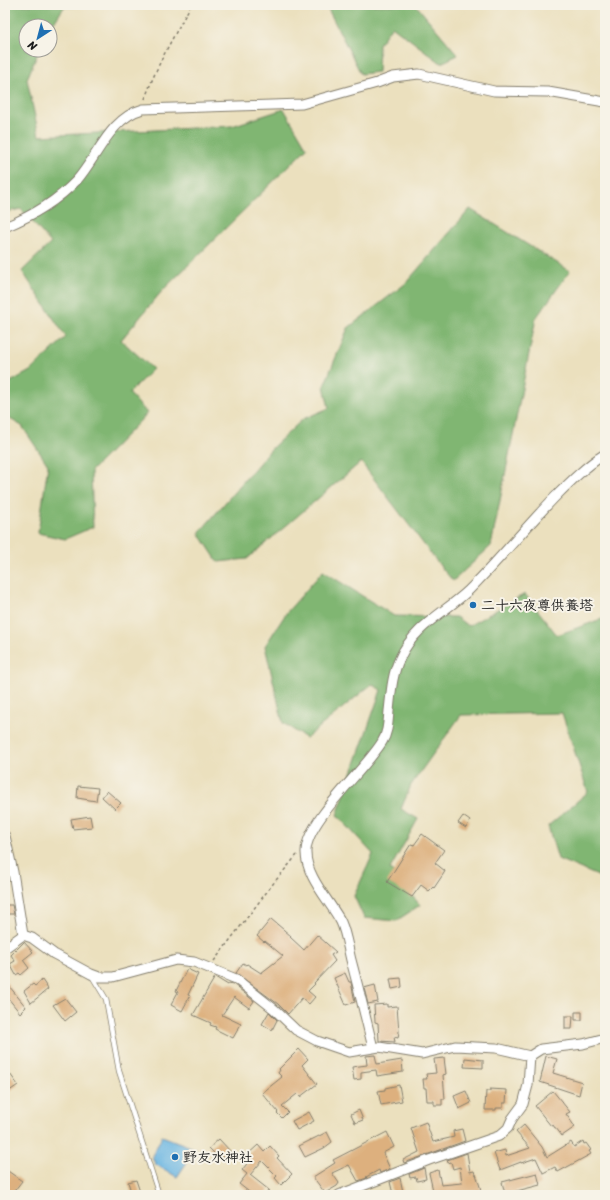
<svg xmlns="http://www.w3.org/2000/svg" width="610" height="1200" font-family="Sriracha,'Klee One',sans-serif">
	<rect width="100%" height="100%" fill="#f7f3e8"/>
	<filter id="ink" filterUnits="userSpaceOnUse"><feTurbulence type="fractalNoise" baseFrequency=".025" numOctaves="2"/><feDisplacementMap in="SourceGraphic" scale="8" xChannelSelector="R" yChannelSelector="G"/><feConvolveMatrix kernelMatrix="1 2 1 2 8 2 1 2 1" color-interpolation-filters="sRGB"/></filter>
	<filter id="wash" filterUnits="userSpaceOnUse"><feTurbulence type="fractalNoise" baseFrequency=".012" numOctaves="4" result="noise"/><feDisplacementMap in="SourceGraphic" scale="16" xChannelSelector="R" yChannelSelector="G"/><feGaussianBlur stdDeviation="0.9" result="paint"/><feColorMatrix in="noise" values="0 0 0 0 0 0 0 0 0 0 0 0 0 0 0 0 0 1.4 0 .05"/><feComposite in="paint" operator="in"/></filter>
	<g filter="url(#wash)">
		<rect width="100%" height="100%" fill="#ebe0be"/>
		<path fill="#80b672" stroke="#4e6947" d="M5 5H117L64 7 50 29V26H26V50H39L27 79 39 136 232 126 284 109 307 148 162 291 121 340 153 369 129 393 147 413 141 420 91 471 93 527 65 539 38 533 48 465 22 426 5 416V385L30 371 66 337 22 271 51 243 21 209 5 212Z
			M326 5H416L458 55 441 63 392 26 379 44 378 72 361 74Z
			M470 209 570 271 536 318 491 546 453 581 441 567 361 462 247 559 218 562 199 533 272 448 303 419 329 408 324 386 348 328 405 284Z
			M323 571 394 616 456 617 468 626 525 594 557 635 605 618V879L558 859 548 826 588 792 562 713 461 715 411 785 401 809 418 819 390 869 420 905 396 921 364 918 354 896 373 854 337 815 381 690 372 684 306 738 283 723 265 646 287 612Z"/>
		<path fill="#69b5e2" stroke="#42687f" d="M162 1136 196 1149 177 1177 155 1164 152 1156Z"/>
		<g id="blocks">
			<path fill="#ddb07e" d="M78 786 98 788 96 801 77 798Z
				M107 791 121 803 115 809 102 797Z
				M90 816 92 827 73 829 71 819Z
				M463 816 470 821 466 828 458 823Z
				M422 834 444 850 435 863 445 871 444 873 434 888 433 887 429 891 421 885 412 897 387 882 411 844 414 845Z
				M5 905H12L14 914H5Z
				M271 919 284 930 291 936 290 937 304 950 317 935 336 952 331 955 335 961 314 983 315 984 308 991 315 997 309 1004 302 998 288 1014 278 1004 236 973 243 963 246 965 247 964 261 973 283 956 265 941 264 942 257 936Z
				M24 942 33 952 23 960 29 968 21 975 19 973 16 975 10 964 15 961 11 955Z
				M187 969 198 974 188 995 190 996 182 1011 171 1005 178 992 176 991Z
				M345 973 349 982H351L355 1002 346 1005 334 978Z
				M215 977 228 985 229 983 233 984 254 1001 249 1008 234 997 222 1015 241 1024 233 1038 215 1029 216 1027 210 1025 211 1023 193 1015Z
				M401 978 402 987 392 989 390 979Z
				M42 980 48 989 31 1003 24 991 33 984 35 986Z
				M5 981 26 1007 20 1013 8 998 5 1000Z
				M375 985 378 1002 368 1004 364 988Z
				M65 998 76 1012 65 1021 53 1005Z
				M387 1004V1007L397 1006 399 1032 398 1038 394 1037 395 1042 379 1041 378 1023 375 1022 374 1005Z
				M269 1012 277 1020 272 1030 262 1024Z
				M575 1012H582V1020H575Z
				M565 1016H573L572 1029H565Z
				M299 1049 308 1059 302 1065 317 1084 300 1097 297 1094 282 1106 288 1112 282 1118 277 1113 278 1112 262 1093 282 1077 278 1073 280 1070 279 1069Z
				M375 1055 377 1064 402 1060 403 1072 377 1076 376 1070 361 1072V1079L354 1080 352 1067 367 1065 366 1056Z
				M546 1056 557 1059 553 1073 582 1082 579 1095 540 1082Z
				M444 1058 446 1074 443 1075 445 1099H442V1105H434V1101H427L426 1088H424L423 1079H427L426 1074 436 1073 434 1059Z
				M465 1058 483 1060V1068L464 1067Z
				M5 1067 18 1085 5 1094Z
				M399 1085 402 1101 381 1105 378 1091 385 1090V1088Z
				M490 1089 507 1090 506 1103H503V1108H496V1110H485L486 1091H490Z
				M466 1091 471 1103 459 1109 454 1096Z
				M553 1091 570 1112 566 1114 575 1127 562 1136 556 1128H555L553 1125 551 1126 535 1106Z
				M359 1110 363 1120 355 1123 351 1114Z
				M309 1112 314 1121 297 1130 292 1121Z
				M426 1122 433 1142 454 1137 453 1131 462 1129 465 1141 404 1163 403 1160 419 1152 411 1128Z
				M524 1125 542 1147 547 1157 571 1142 574 1147 583 1141 584 1144 586 1143 591 1150 589 1151 591 1154 558 1172 555 1167 543 1173 536 1158 521 1163V1162L500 1170 494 1153 505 1150 506 1156 530 1148 516 1132Z
				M327 1132 332 1142 324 1148 305 1157 299 1146Z
				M387 1132 394 1147 383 1153 390 1169 380 1173 379 1170 366 1177 367 1178 358 1181 349 1165 332 1173 339 1183 337 1186 325 1193 313 1177 335 1163 333 1160Z
				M219 1139 231 1152 224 1158 221 1156 219 1158 209 1148Z
				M258 1145 264 1152 270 1146 279 1156 277 1158 292 1174 281 1185 275 1178 277 1176 262 1161 250 1175 269 1190 265 1195H253L239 1184 247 1174 242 1170 250 1160 246 1156Z
				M467 1153 470 1172 474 1171 475 1174H476L481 1190 460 1192V1195H434L429 1173 438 1170 441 1185 462 1183 460 1167 453 1169 451 1162 448 1163 447 1160Z
				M424 1168 426 1179 417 1181 416 1177 410 1178 409 1174Z
				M5 1169 22 1181 11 1195H5Z
				M537 1173 540 1185 505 1194 502 1182Z
				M400 1178 403 1192 393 1194 390 1182Z
				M136 1180 141 1195H132L128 1182Z"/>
		</g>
	</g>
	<g filter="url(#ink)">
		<use href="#blocks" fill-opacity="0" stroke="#847e6d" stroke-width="1"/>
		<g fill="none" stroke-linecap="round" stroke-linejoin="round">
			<g stroke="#847e6d" stroke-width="6">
				<path id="service" d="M92 976 106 999 119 1071 159 1195"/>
			</g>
			<g stroke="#847e6d" stroke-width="11">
				<path id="minor" d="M5 227C32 216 57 201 77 180 98 156 110 118 143 109L302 104 377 83 393 77 419 74 494 91 548 92 605 102
					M5 836 13 872 23 935
					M5 948 23 935 32 938 54 954 91 974 99 977H113L176 960 194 962 236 979 274 1009 296 1030 317 1041 349 1052 379 1047 422 1054 455 1046 496 1048 530 1056 541 1049 583 1044 605 1038
					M373 1048C366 1019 359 990 351 960 348 948 346 933 341 922 330 901 305 876 306 851 307 820 365 770 382 742 388 733 388 722 389 711 391 693 392 674 400 658 414 626 446 612 469 590 499 560 526 527 555 497 571 481 586 466 605 454
					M339 1195 429 1160 499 1136 508 1128 512 1119 523 1104 528 1085 530 1056"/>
			</g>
			<path stroke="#847e6d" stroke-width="1.5" stroke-dasharray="3 3" stroke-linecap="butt" d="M145 99C156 66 174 36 191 5
				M214 961 272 885 297 855"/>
			<use href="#service" stroke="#fff" stroke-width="4.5"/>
			<use href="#minor" stroke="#fff" stroke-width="9"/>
		</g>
	</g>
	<g fill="#1f6fb2" stroke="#f7f3e8" stroke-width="1.5">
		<circle cx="473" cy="605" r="4"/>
		<circle cx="175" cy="1157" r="4"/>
	</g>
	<g text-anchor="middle" stroke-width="4" stroke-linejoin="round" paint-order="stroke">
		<g font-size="14" font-weight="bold" fill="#1c1c1c" stroke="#f7f3e8" text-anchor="start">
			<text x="481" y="610">二十六夜尊供養塔</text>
			<text x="183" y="1162">野友水神社</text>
		</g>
	</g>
	<rect width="610" height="1200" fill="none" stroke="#f7f3e8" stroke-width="20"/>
	<g transform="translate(38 38) rotate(216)"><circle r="19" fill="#f7f3e8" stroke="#9f9d96"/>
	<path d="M0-3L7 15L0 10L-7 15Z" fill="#1f6fb2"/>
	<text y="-6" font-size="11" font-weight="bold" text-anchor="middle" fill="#1c1c1c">N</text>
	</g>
</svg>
